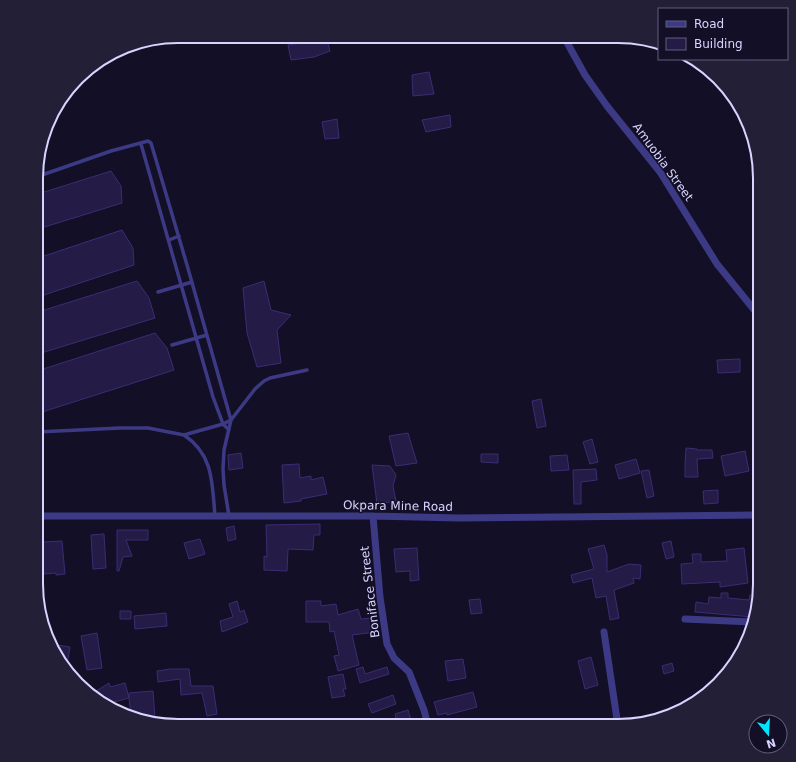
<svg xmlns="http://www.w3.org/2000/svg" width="796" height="762" font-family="'DejaVu Sans',sans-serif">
	<rect width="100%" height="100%" fill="#130f26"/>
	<path fill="#241b47" stroke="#3b2d73" d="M326 36 330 51 314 57 291 60 288 45 307 42Z
		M429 72 434 94 413 96 412 75Z
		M450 115 451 127 426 132 422 120Z
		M337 119 339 138 325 139 322 122Z
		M111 171 121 186 122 203 38 229V194Z
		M122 230 133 248 134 265 38 297V258Z
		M137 281 149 298 155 318 38 354V312Z
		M264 281 271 310 291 315 277 330 281 363 257 367 247 333 243 288Z
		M155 333 167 348 174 370 39 413 37 409V371Z
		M740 359V372L718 373 717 360Z
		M541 399 546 426 537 428 532 401Z
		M408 433 417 463 396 466 389 436Z
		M592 439 598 462 590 464 583 442Z
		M686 448 697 449V450H712L713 458 697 459 698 477H685V464Z
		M745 451 749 471 725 476 721 456Z
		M241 453 243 468 229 470 228 455Z
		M481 454H498V463L481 462Z
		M567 455 569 470 551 471 550 456Z
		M636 459 640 473 619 479 615 465Z
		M299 464 300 478 311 476V480L323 477 327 494 301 499V501L284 503 282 465Z
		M372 465 390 466 396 475 393 486 396 501 377 504Z
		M596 469 597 480 581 482V504H574L573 470Z
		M649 470 654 496 647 498 641 471Z
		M718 490V503L704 504 703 491Z
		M320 524V535H314L313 550 288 549 287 571 264 570V556L267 557 266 525Z
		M234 526 236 539 228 541 226 528Z
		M117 530H148V540H126L132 556 123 557 119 571H117Z
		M104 534 106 568 93 569 91 535Z
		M200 539 205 554 189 559 184 543Z
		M62 541 65 574 56 575V573L44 574 41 542Z
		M671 541 674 557 666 559 662 543Z
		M604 545 607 555V572L629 564 641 565 640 579 633 578 634 583 614 590 619 618 610 620 606 596 596 598 592 578 573 583 571 575 594 569 588 549Z
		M417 548 419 580 410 581V571L396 572 394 549Z
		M744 548 748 583 720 587V582L682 584 681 564 693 563 692 554H701V562L727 561 726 550Z
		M721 593H728V598L749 600 750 595 759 596 753 617 695 612 696 602 708 604 709 597 721 598Z
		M480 599 482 613 471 614 469 600Z
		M237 601 240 612 244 610 248 622 222 632 220 621 233 617 229 604Z
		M306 601H321V606L336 604 338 615 358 609 361 619 374 618 376 632 352 635 359 665 338 671 334 656 339 655 334 631 330 632 329 622H306Z
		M120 611H131V619H120Z
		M166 613 167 626 135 629 134 616Z
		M97 633 102 668 87 670 81 636Z
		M51 644 70 647 66 671Z
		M591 657 598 685 585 689 578 661Z
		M463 659 466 678 448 681 445 661Z
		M672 663 674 671 664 674 662 666Z
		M363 667 365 674 387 667 389 674 360 683 356 669Z
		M170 669H189L191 686H213L217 714 207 716 202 693 181 695 180 679 158 682 157 671Z
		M343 674 346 689H343L345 696 332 698 328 677Z
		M109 683 110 687 125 683 129 698V693L153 691 155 718 143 719 131 715 129 698 114 702 117 712 93 693Z
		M473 692 477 707 447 715V713L438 715 434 702Z
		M393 695 396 704 372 713 368 704Z
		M408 710 412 723 398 726 395 714Z"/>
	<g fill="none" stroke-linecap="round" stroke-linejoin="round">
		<path stroke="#3d3a85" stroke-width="3.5" d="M141 144 213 397 223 424 229 430
			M39 176 111 151 148 141 151 143 187 265 231 420 224 450 223 469 224 485 229 516
			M169 240 179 236
			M158 292 192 282
			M172 345 207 335
			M37 432 120 428H148L184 435 223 424 231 420 255 389 264 381 270 378 307 370
			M184 435C214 455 212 484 215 516"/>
		<path stroke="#3d3a85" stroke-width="7" d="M564 37 585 75 607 106 660 172 717 264 760 317
			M760 361V404
			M37 516H373L458 518 760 515
			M373 516 380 597 387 644 394 658 409 672 411 677 424 710 428 726
			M685 619 752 622
			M604 632 618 726"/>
	</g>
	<g text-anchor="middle" stroke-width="3" stroke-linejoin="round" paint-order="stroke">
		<g font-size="12" fill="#d9d4ff" stroke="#130f26">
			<text transform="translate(663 162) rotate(54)" y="4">Amuobia Street</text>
			<text transform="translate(398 506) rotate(1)" y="4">Okpara Mine Road</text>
			<text transform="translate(370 592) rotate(-97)" y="4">Boniface Street</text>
		</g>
	</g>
	<path d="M0 0H796V762H0ZM178 43H618A135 135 0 0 1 753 178V584A135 135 0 0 1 618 719H178A135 135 0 0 1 43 584V178A135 135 0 0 1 178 43Z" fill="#231f37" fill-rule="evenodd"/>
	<path fill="none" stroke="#d9d4ff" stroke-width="2" d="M178 43H618A135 135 0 0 1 753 178V584A135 135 0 0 1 618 719H178A135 135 0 0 1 43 584V178A135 135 0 0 1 178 43Z"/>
	<rect x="658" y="8" width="130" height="52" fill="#130f26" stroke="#625e7d"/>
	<rect x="666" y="21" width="20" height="6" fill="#3d3a85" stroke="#625e7d"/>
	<text x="694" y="28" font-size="12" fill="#d9d4ff">Road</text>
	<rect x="666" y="38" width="20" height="12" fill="#241b47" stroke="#625e7d"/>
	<text x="694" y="48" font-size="12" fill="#d9d4ff">Building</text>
	<g transform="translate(768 734) rotate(162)"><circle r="19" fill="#130f26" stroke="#625e7d"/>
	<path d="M0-3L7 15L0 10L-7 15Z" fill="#00e5ff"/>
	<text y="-6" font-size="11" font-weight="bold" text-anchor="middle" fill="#d9d4ff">N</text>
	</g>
</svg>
